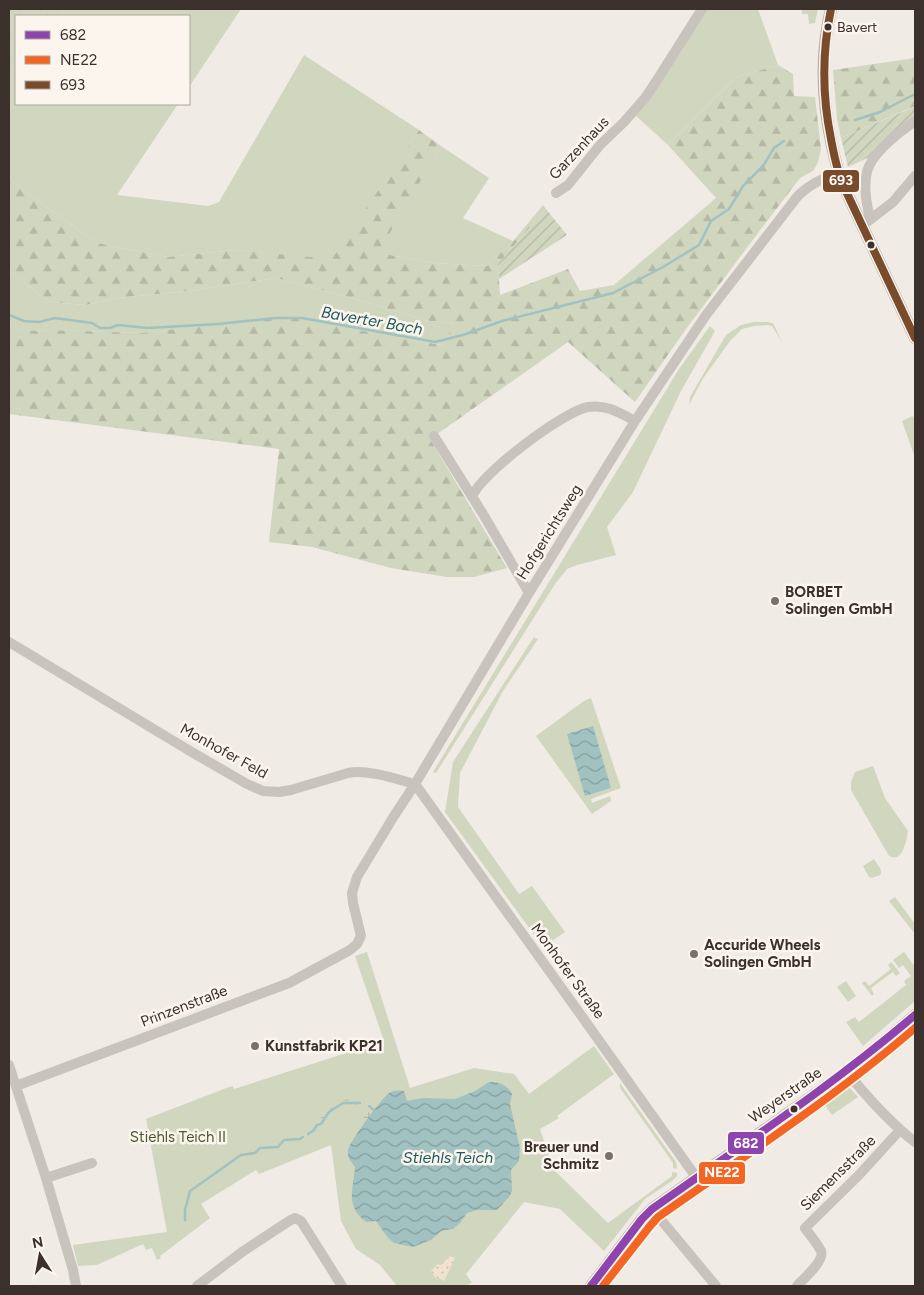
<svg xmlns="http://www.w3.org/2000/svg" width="924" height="1295" font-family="Figtree,sans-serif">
	<defs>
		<pattern id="forest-firs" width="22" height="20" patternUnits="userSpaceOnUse" patternTransform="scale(1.25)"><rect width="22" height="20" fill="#d1d6bf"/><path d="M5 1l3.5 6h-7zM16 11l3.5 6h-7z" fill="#b4b8a4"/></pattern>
		<pattern id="wetland-marsh" width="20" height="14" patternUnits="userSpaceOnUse" patternTransform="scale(1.25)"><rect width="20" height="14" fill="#d1d6bf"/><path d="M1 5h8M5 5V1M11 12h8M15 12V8" fill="none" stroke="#b4b8a4"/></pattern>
		<pattern id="sand-dots" width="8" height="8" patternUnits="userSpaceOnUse" patternTransform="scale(1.25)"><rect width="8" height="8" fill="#efe3cc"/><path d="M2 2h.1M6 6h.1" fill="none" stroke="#cec3af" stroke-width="1.8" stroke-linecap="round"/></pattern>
		<pattern id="garden-furrows" width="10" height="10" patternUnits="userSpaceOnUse" patternTransform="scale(1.25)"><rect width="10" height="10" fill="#d1d6bf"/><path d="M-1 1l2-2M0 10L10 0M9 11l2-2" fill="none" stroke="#b4b8a4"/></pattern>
		<pattern id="water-waves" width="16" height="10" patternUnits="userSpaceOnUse" patternTransform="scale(1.25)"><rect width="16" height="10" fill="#a1c2c1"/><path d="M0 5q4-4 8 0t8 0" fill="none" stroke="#849e9d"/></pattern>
	</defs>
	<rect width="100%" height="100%" fill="#f0ebe5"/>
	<path fill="#d1d6bf" d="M65 9H241L189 87V16H59Z
		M707 9H758L778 65 735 78 668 145 636 116Z
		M802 9H818L815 23 809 24 808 14H802Z
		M304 55 419 130 332 260 235 250 168 257 97 243 9 180V79L16 69V104H178L117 195 208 206 219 202Z
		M441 146 489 178 463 218 513 241 487 266 435 263 377 253Z
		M9 270 49 302 86 305 118 298 196 290 276 278 366 302 423 320 455 324 442 345 366 332 203 327 141 333 49 330 23 331 9 323Z
		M754 322H767L773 323 782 342 772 326 768 325 754 326 742 329 730 341 702 380 689 405 690 397 726 335 741 325Z
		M710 326 715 331 681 391 633 492 607 527 616 555 577 565 567 569 555 584 436 773 433 772 679 369Z
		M913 416 915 421V458L902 421Z
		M534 637 538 639 503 691 460 773 458 807 519 894 532 886 565 932 543 947 445 812 453 762Z
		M591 698 621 788 591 799 592 803 610 796 611 801 592 814 536 736 584 701Z
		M873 766 885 798 908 831C907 838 904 854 897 857 895 858 892 857 889 856L851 790V782L855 772Z
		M874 859 881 870V873L880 875 872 878 869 877 863 866Z
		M895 897 915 924V934L889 901Z
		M367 952 410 1088 474 1068 514 1074 529 1094 594 1046 614 1074 557 1116 559 1118 540 1129 549 1155 551 1167 608 1223 672 1176V1172L677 1173V1176L672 1181 645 1199 604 1251 560 1209 524 1202 466 1274 472 1283 465 1286H397L380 1265 356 1249 341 1221 331 1145 259 1174 256 1170 201 1204 210 1218 160 1256 161 1258 157 1260 152 1248 146 1250 143 1244 97 1265 78 1266 73 1245 167 1232 146 1119 229 1087 233 1086 234 1089 384 1041 355 956Z
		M904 952 915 967V1001L863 1046 846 1022 855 1017 859 1022 906 985 904 981 911 976 903 965 899 968 893 960Z
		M891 962 900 973 896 976 893 972 871 988 874 994 872 996 862 983 865 981 869 986 891 969 888 965Z
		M846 981 856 996 848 1002 837 987Z
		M620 1083 676 1162 677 1169 673 1168V1163L620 1088Z
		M845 1086 849 1087 858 1097 832 1115 822 1101Z"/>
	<path fill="url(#forest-firs)" d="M9 9H65L59 16H16V69L9 79Z
		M915 58V106L841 138 837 119 833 70Z
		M778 65 793 74 794 96 815 97 821 149 818 162 813 171 800 178 761 229 686 329 635 402 568 342 430 439 507 568 474 577H447L391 568 312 547 269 542 279 449 9 414V323L23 331 49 330 141 333 285 317 441 345 455 324 423 320 366 302 276 278 196 290 118 298 86 305 49 302 9 270V180L97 243 168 257 235 250 332 259 419 130 441 146 378 253 435 263 487 266 514 240 543 205 546 209 498 264 500 295 568 269 580 291 614 285 716 198 668 145 735 78Z"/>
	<path fill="url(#wetland-marsh)" d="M348 1099 361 1100 358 1105C338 1106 324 1122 310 1135L307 1132C319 1120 331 1104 348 1099Z
		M370 1105H371L376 1109 365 1121 362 1115Z"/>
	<path fill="url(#sand-dots)" d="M450 1256 455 1258 444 1281 439 1278 437 1280 431 1271 438 1264 441 1265Z"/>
	<path fill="url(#garden-furrows)" d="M914 107 915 110V119L872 156 848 167 841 138Z
		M546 209 567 235 499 279 498 264Z"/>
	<path fill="url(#water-waves)" d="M593 726 611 788 585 796 567 734Z
		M489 1082C499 1082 505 1084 512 1093L510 1104 520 1148 519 1161 511 1170 512 1191 509 1197 497 1210H477L467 1213 460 1223 453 1229 441 1231 431 1240 413 1247 394 1243 388 1238 376 1221 366 1222C345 1205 353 1190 355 1167 351 1161 347 1158 348 1150 350 1141 381 1099 389 1093 393 1090 399 1090 404 1091L407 1101 423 1098 455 1099 475 1091Z"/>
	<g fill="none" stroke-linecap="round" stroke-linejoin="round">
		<path stroke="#a1c2c1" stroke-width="2.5" d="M855 120 880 112 915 94
			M9 315 24 321 39 322 55 318 92 323 100 328H110L118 325 148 328 218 324 275 318H302L435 342 463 335 502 321 613 293 663 267 699 245 711 221 729 209 743 186 763 166 774 148 784 141
			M369 1106 375 1111
			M308 1134 314 1130 317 1125 321 1124 329 1112 343 1103H360
			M185 1220V1210L190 1191 241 1155 255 1153 260 1148 278 1147 284 1140 300 1139 303 1137"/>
		<path stroke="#c9c3be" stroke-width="10" d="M556 193 568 185 600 145 624 122 645 98 659 77 702 9
			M870 219C867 205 863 187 867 172 871 154 900 131 915 121
			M867 222 893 202 915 176
			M434 436 483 514 529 593
			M472 497C480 474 564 411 588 407 606 404 620 413 635 421
			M9 642 190 751 247 784 263 791 279 792 291 790 348 773C367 769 396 779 415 784
			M415 784 583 1018 696 1177
			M9 1065 46 1178 73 1270 76 1286
			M846 1071C867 1097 889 1122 915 1142
			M16 1086 289 983 350 950 357 944 361 936 353 903 352 893 357 877 394 816 415 784 529 593 635 421 706 315 797 197C808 185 823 178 838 173
			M46 1178 92 1163
			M652 1209 716 1286
			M197 1286 242 1252 289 1221 295 1218 301 1221 342 1286
			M797 1286C803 1279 825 1261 821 1251 817 1243 810 1235 805 1228L859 1175 900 1130"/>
		<path stroke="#b8b1ad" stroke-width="12" d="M831 9C820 54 822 101 832 146 835 160 838 174 844 187L915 338
			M591 1286 642 1219 652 1209 838 1078 879 1046 915 1015"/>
		<g stroke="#fbf5ee" stroke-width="11">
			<path id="bus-1" d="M591 1286 642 1219 652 1209C741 1146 832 1086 915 1015"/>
		</g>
		<g stroke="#fbf5ee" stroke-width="11">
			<path id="bus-2" d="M603 1286 650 1226 658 1217C745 1156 835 1097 915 1028"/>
		</g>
		<g stroke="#fbf5ee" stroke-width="11">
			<path id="bus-3" d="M831 9C822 52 822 95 831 139 834 155 837 172 844 187L915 338"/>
		</g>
		<use href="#bus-1" stroke="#8e44ad" stroke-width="8"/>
		<use href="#bus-2" stroke="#f26522" stroke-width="8"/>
		<use href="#bus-3" stroke="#7a4b2a" stroke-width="8"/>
	</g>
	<g fill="#3b302b" stroke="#fbf5ee" stroke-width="2">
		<circle cx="828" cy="27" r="4.5"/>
		<circle cx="871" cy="245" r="4.5"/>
		<circle cx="794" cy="1109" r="4.5"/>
	</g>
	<g fill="#7a716c" stroke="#fbf5ee" stroke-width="2">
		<circle cx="775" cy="601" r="5"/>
		<circle cx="694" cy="954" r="5"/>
		<circle cx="255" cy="1046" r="5"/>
		<circle cx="609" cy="1156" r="5"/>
	</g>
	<g text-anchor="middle" stroke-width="5" stroke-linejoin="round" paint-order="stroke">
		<g font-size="14" fill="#3b302b" stroke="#fbf5ee" text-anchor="start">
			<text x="837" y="32">Bavert</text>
		</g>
		<g font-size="15" fill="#3b302b" stroke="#fbf5ee">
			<text transform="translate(579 148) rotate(-47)" y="5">Garzenhaus</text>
			<text transform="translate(549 532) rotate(-58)" y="5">Hofgerichtsweg</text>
			<text transform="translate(224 751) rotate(29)" y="5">Monhofer Feld</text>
			<text transform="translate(568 971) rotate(54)" y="5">Monhofer Straße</text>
			<text transform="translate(184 1006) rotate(-21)" y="5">Prinzenstraße</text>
			<text transform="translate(785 1095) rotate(-35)" y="5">Weyerstraße</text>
			<text transform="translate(838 1173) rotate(-45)" y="5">Siemensstraße</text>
		</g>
		<g font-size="15" font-weight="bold" fill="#3b302b" stroke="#fbf5ee" text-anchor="start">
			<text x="785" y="597">BORBET<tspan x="785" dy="17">Solingen GmbH</tspan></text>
			<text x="704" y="950">Accuride Wheels<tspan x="704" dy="17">Solingen GmbH</tspan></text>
			<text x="265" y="1051">Kunstfabrik KP21</text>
			<text x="599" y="1152" text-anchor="end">Breuer und<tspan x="599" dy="17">Schmitz</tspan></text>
		</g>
		<g font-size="15" fill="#4a5a2e" stroke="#fbf5ee">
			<text x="178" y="1142">Stiehls Teich II</text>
		</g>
		<g font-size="16" font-style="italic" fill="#1f5a5e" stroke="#fbf5ee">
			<text transform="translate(372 320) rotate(10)" y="6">Baverter Bach</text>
			<text x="448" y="1163">Stiehls Teich</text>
		</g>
	</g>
	<g stroke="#fbf5ee" stroke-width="2">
		<rect x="822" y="169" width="38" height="24" rx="5" fill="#7a4b2a"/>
		<rect x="727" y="1131" width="38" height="24" rx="5" fill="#8e44ad"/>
		<rect x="698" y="1161" width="48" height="24" rx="5" fill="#f26522"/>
	</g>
	<g font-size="14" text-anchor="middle" font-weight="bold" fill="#fff">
		<text x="841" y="185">693</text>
		<text x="746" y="1148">682</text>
		<text x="722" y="1177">NE22</text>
	</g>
	<rect width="924" height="1295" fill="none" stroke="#3b302b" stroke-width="20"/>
	<rect x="15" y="15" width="175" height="90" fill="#fbf5ee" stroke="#aea6a0"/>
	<rect x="25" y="31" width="25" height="8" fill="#8e44ad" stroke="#aea6a0"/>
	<text x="60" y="40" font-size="15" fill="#3b302b">682</text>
	<rect x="25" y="56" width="25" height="8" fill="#f26522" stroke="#aea6a0"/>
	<text x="60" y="65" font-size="15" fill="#3b302b">NE22</text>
	<rect x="25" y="81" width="25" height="8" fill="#7a4b2a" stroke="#aea6a0"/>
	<text x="60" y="90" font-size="15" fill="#3b302b">693</text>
	<g transform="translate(40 1255) rotate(349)" stroke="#fbf5ee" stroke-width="4" paint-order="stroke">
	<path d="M0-4L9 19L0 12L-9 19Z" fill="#3b302b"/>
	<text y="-8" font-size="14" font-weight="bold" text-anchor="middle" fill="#3b302b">N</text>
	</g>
</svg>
